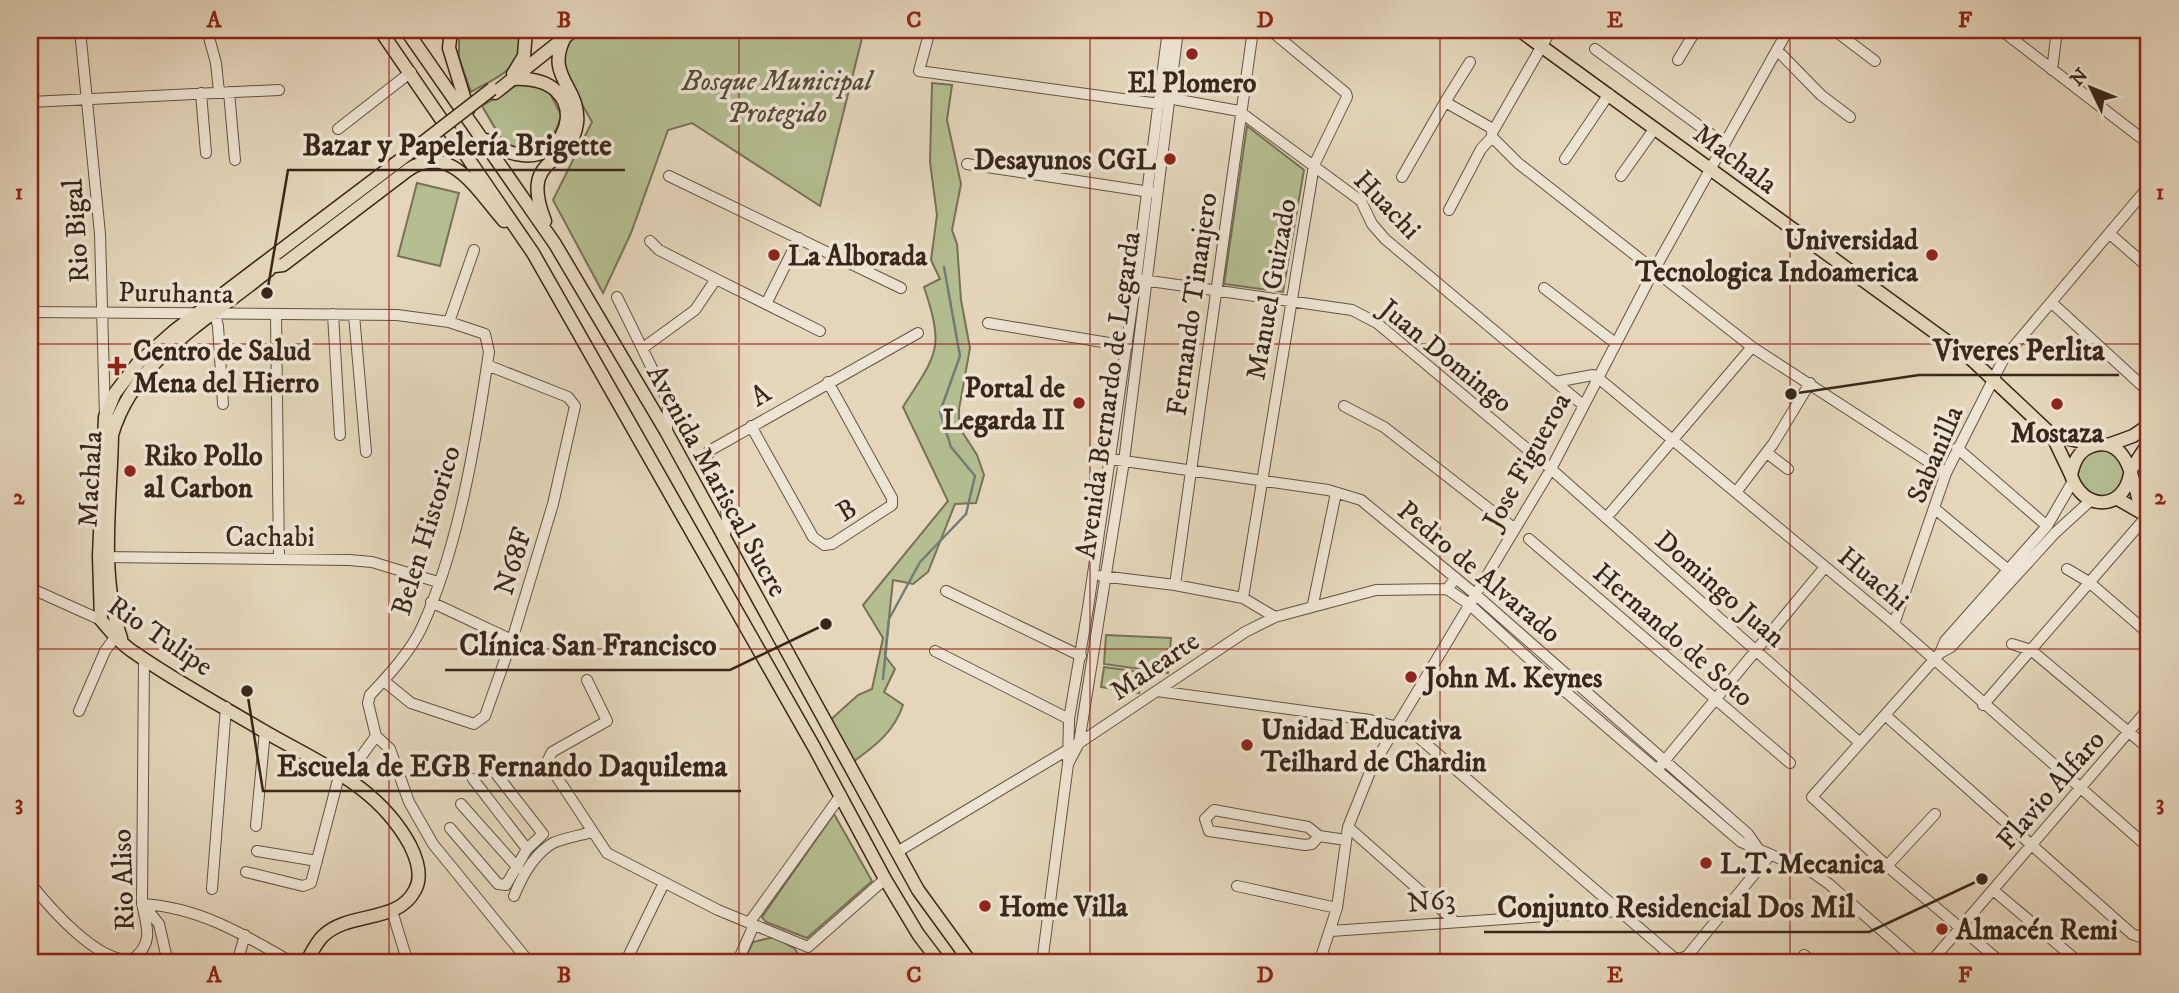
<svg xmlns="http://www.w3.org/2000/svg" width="2179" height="993" font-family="'IM FELL DW Pica',serif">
	<rect width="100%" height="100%" fill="#e5d6bb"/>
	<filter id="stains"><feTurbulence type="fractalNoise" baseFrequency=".00286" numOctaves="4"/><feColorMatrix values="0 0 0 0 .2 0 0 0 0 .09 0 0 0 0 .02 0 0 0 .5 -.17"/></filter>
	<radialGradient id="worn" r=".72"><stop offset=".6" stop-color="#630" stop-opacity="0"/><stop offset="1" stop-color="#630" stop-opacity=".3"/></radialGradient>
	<path fill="#b4be91" stroke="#777255" stroke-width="2" d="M459 30H521C527 67 499 76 471 92L459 58Z
		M550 30H864L820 206 692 123 668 130 631 233 603 293 553 200 592 122 564 72Z
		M520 83 547 87 561 115C556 139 545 144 523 153L505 145 482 106Z
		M932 83 952 85 947 120 961 184 952 230 957 244 961 300 970 348 959 409V427L977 455 984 475 976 503 955 504 928 572 913 584 893 580 885 656 895 669 884 692 903 705C894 732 875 746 853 762L827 723 858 695 872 689 883 638 863 605 948 501 903 407C937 353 945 350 924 287L940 279 931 260 937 215 930 162Z
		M1247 126 1304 170 1283 292 1224 284Z
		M417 183 459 193 440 266 398 256Z
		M2090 450 2114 451 2127 472 2117 494 2092 498 2076 479 2078 462Z
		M1106 635 1171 638 1168 673 1104 664Z
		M1104 667 1141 672 1139 693 1101 687Z
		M834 814 872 881 807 938 766 922 762 917Z
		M774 937 794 948 805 963H743L753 942Z"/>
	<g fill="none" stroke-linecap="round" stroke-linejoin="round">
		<path stroke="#717e76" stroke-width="2.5" d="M883 679 889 619 920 562 966 514 975 476 951 447 940 412 960 356 944 267"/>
		<g stroke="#655242" stroke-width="12">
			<path id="minor" d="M80 30 100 234 105 417 116 422
				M207 30 216 63 219 92
				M930 30 919 71 1159 104
				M1834 30 1875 61
				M2001 30 2149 144
				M1595 49 1724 144
				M1777 50 1821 95 1850 117
				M1678 60 1696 30
				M2052 70 2057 30
				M229 92 235 160
				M201 93 206 153
				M1168 98 1239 111 1361 201 1372 224 1385 239 1583 405
				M30 102 279 90
				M1445 102 1470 62
				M338 129 411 72
				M1492 133 1551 30
				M1492 137 1518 163 1752 347 1946 473
				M1565 159 1609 94
				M967 164 1150 192
				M669 176 901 288
				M1621 176 1655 128
				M1402 177 1445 102 1493 129
				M1449 210 1481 149 1492 137
				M2110 234 2149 268
				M716 279 820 331
				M1136 279 1352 310 1377 323 1551 469 1859 742
				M1544 288 1615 343
				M617 297 668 401 667 431
				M2051 302 2149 392
				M766 304 799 238
				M30 312 397 315 449 322 485 334 489 352C476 440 459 546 422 627 411 651 388 676 370 695L368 703 376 736 390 749 409 802 433 844 530 963
				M333 314 340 435
				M215 315 218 326 223 404
				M276 315 279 559
				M354 315 366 452
				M449 322 474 250
				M988 323 1127 346
				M643 348 695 310 716 279 659 250 650 241
				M1555 382 1593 375 1597 377 1894 624 2149 848
				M1344 406 1384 427 1515 529
				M751 426 813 537 824 545 832 544 892 505V498L828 382
				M1957 448 2047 526
				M1767 453 1788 469
				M1110 459 1328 490 1361 500 1475 594 1748 834 1757 847
				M1737 491 1773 444 1810 383
				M1934 508 2012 573
				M1606 518 1752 347
				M724 539C733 509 719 489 705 463L709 451 918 333
				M1529 539 1790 763
				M102 557 349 560 372 562 438 582
				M2067 569 2089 582 2149 634
				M1101 576 1175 585 1243 598 1275 617
				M1175 585 1253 30
				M30 588 101 620
				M1447 589 1469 604 1560 687 1741 842 1812 872 1829 884 1919 963
				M946 591 1081 656
				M1243 598 1314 165 1347 97 1346 93 1270 30
				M431 602 512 640
				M1313 604 1336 493
				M1894 624 1946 473 2004 358 2149 186
				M2012 644 2031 650 2149 749
				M935 651 1069 719
				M1940 653 1945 641 2047 526 2073 481
				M587 680 607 721 552 752 547 762 607 853 718 910 808 947 885 879
				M384 681 411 703 474 724 485 716 512 640 553 504 575 406 568 397 487 365
				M1157 691 1370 720 1410 730 1673 957 1681 959 1688 955 1770 855
				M1983 705 2147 516
				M79 711 105 651 116 636
				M1885 715 2132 934 2149 940
				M1068 764 1079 743 1124 461 1178 30
				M1661 765 1825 567
				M347 776 376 736
				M473 779 527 849
				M461 804 518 868
				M256 826 265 731
				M1348 827 1453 920
				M450 828 498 884 506 885 527 849 543 834 497 775
				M1319 836 1312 844 1305 845 1209 831 1205 819 1214 810 1308 827 1319 836 1346 840
				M257 851 317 861
				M897 852 1079 743 1245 632 1275 617 1376 590 1447 589 1456 578
				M1887 866 1935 814
				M246 872 303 886 311 883 340 772
				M30 883C50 908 100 966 133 959 154 943 147 927 142 904L144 659
				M1237 886 1337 908
				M212 889 226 707
				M1993 890 2080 963
				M514 896C522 876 534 854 553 843 564 838 579 836 591 832
				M142 904C199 907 245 935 293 963
				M143 904 159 924 168 963
				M392 911 408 963
				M749 923 841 795
				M1331 931 1619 911
				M1804 955 1814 963
				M237 963 245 935
				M625 963 664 883
				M737 963 754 925
				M1042 963 1068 764 1069 719 1088 608 1136 279 1168 30
				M1319 963 1337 908 1348 827 1372 767 1551 469 1653 272 1788 30
				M1930 963 2149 708
				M2002 963 1887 866 1812 797 1940 653 1951 647 2055 533 2090 501"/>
		</g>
		<g stroke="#3a2619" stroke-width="15">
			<path id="major" d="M380 30 533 253 814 747 885 879 918 934 940 963
				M406 30 555 244 667 433 918 890 971 963
				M451 30 449 48 468 110
				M1519 30 1970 358 2052 435 2071 475
				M513 74 524 56 526 30
				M495 93 574 30
				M486 140C496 145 505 152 516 154 572 168 596 75 513 79
				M545 221C518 152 571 170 577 123 581 87 544 77 565 37
				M270 260 275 266 283 265 408 170C451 141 478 192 504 221
				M2052 435 2095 445
				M2108 445 2133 436 2149 425
				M2131 470 2149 442
				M2130 474C2123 512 2082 511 2071 475 2074 462 2078 451 2092 446 2129 434 2134 486 2141 510
				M2116 498 2149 517
				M121 638C99 575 111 500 112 435 134 358 211 318 269 270
				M306 963C311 954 315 944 323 936 348 911 398 924 415 890 423 876 417 859 410 845 377 784 318 763 262 730 220 705 175 681 135 653 122 645 111 632 101 620L99 556 105 417 115 393 138 363 174 331 408 154"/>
		</g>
		<use href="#minor" stroke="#eee4d3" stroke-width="10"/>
		<use href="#major" stroke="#e5d6bb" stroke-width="12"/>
		<g stroke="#3a2619" stroke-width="15" stroke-linecap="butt">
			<path id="major-bridge" d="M408 154 492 89"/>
		</g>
		<use href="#major-bridge" stroke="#e5d6bb" stroke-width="12"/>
	</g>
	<path fill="none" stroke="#8f2418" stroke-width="2" stroke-opacity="0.55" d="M389 30V963M739 30V963M1090 30V963M1440 30V963M1790 30V963M30 344H2149M30 649H2149"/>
	<g fill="#8f2418" stroke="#eee4d3" stroke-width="2.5">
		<circle cx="1192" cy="54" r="7"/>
		<circle cx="1170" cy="159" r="7"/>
		<circle cx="774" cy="255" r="7"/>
		<circle cx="1932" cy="255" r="7"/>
		<path d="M113.5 355.5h7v7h7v7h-7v7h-7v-7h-7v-7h7z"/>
		<circle cx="1079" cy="403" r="7"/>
		<circle cx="2057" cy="404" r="7"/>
		<circle cx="130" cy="471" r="7"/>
		<circle cx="1411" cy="677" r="7"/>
		<circle cx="1247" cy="745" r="7"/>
		<circle cx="1706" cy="863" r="7"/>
		<circle cx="985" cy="906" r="7"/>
		<circle cx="1942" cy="929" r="7"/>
	</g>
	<g text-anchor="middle" stroke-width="7" stroke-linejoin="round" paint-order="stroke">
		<g font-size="28" font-style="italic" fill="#584c37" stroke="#eee4d3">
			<text x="777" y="90">Bosque Municipal<tspan x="777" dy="32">Protegido</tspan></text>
		</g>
		<g font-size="28" font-weight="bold" fill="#3a2619" stroke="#eee4d3" text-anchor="start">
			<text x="1192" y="92" text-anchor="middle">El Plomero</text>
			<text x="1156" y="169" text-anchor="end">Desayunos CGL</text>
			<text x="1918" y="249" text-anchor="end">Universidad<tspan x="1918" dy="32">Tecnologica Indoamerica</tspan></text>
			<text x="788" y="265">La Alborada</text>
			<text x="133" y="360">Centro de Salud<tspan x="133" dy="32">Mena del Hierro</tspan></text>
			<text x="1065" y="397" text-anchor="end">Portal de<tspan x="1065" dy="32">Legarda II</tspan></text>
			<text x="2057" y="442" text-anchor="middle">Mostaza</text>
			<text x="144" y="465">Riko Pollo<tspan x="144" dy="32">al Carbon</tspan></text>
			<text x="1425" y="687">John M. Keynes</text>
			<text x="1261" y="739">Unidad Educativa<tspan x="1261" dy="32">Teilhard de Chardin</tspan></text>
			<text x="1720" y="873">L.T. Mecanica</text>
			<text x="999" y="916">Home Villa</text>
			<text x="1956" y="939">Almacén Remi</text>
		</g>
		<g font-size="28" fill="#3a2619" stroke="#eee4d3">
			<text transform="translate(1736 158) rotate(37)" y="10">Machala</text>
			<text transform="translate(1388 204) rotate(46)" y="10">Huachi</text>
			<text transform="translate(75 231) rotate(-94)" y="10">Rio Bigal</text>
			<text transform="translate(1270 289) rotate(-80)" y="10">Manuel Guizado</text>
			<text transform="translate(176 292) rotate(1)" y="10">Puruhanta</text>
			<text transform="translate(1191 304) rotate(-82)" y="10">Fernando Tinanjero</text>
			<text transform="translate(1447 355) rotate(39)" y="10">Juan Domingo</text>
			<text transform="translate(760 394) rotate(-30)" y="10">A</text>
			<text transform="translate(1107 395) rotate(-82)" y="10">Avenida Bernardo de Legarda</text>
			<text transform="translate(1934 454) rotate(-67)" y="10">Sabanilla</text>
			<text transform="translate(1526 460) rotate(-61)" y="10">Jose Figueroa</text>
			<text transform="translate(89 479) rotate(-87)" y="10">Machala</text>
			<text transform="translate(718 480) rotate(61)" y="10">Avenida Mariscal Sucre</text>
			<text transform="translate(846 509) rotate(-32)" y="10">B</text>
			<text transform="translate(425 530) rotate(-73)" y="10">Belen Historico</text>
			<text x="270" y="546">Cachabi</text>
			<text transform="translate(512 561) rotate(-73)" y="10">N68F</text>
			<text transform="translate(1480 571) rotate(40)" y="10">Pedro de Alvarado</text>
			<text transform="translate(1874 578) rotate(40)" y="10">Huachi</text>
			<text transform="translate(1721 588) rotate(41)" y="10">Domingo Juan</text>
			<text transform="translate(1674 634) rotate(41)" y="10">Hernando de Soto</text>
			<text transform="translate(161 635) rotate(34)" y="10">Rio Tulipe</text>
			<text transform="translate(1154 665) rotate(-34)" y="10">Malearte</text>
			<text transform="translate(2050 789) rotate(-49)" y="10">Flavio Alfaro</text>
			<text transform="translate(122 880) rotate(-92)" y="10">Rio Aliso</text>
			<text transform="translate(1431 900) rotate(-5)" y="10">N63</text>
		</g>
	</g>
	<path fill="none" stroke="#3a2619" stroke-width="2.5" d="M267 293L288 170H625M1791 394L1919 375H2119M826 624L730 670H445M247 691L263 791H741M1982 879L1869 932H1484"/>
	<g fill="#3a2619" stroke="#eee4d3" stroke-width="2.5">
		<circle cx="267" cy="293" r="7"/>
		<circle cx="1791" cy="394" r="7"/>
		<circle cx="826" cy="624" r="7"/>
		<circle cx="247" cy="691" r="7"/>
		<circle cx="1982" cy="879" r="7"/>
	</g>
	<g font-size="30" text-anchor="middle" font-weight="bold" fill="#3a2619" stroke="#eee4d3" stroke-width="7" stroke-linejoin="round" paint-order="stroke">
		<text x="457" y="155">Bazar y Papelería Brigette</text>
		<text x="2019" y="360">Viveres Perlita</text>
		<text x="588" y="655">Clínica San Francisco</text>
		<text x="502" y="776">Escuela de EGB Fernando Daquilema</text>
		<text x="1676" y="917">Conjunto Residencial Dos Mil</text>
	</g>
	<rect width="2179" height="993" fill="none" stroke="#e5d6bb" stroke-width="77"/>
	<g transform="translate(2091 88) rotate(313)" stroke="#eee4d3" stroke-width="5" paint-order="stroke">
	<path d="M0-5L12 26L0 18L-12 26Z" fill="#3a2619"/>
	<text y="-10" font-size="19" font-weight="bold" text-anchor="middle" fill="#3a2619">N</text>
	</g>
	<rect x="38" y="38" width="2102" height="916" fill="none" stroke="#8f2418" stroke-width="2.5"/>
	<g font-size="23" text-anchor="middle" font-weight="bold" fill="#8f2418">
		<text x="214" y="27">A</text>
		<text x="564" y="27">B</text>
		<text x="914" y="27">C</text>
		<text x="1265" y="27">D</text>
		<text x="1615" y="27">E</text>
		<text x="1965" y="27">F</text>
		<text x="19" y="199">1</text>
		<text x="2160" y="199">1</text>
		<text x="19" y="504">2</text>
		<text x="2160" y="504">2</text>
		<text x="19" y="810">3</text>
		<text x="2160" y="810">3</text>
		<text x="214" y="982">A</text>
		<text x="564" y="982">B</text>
		<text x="914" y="982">C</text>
		<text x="1265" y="982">D</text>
		<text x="1615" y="982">E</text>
		<text x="1965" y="982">F</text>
	</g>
	<rect width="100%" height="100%" filter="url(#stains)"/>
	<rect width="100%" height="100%" fill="url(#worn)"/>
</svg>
